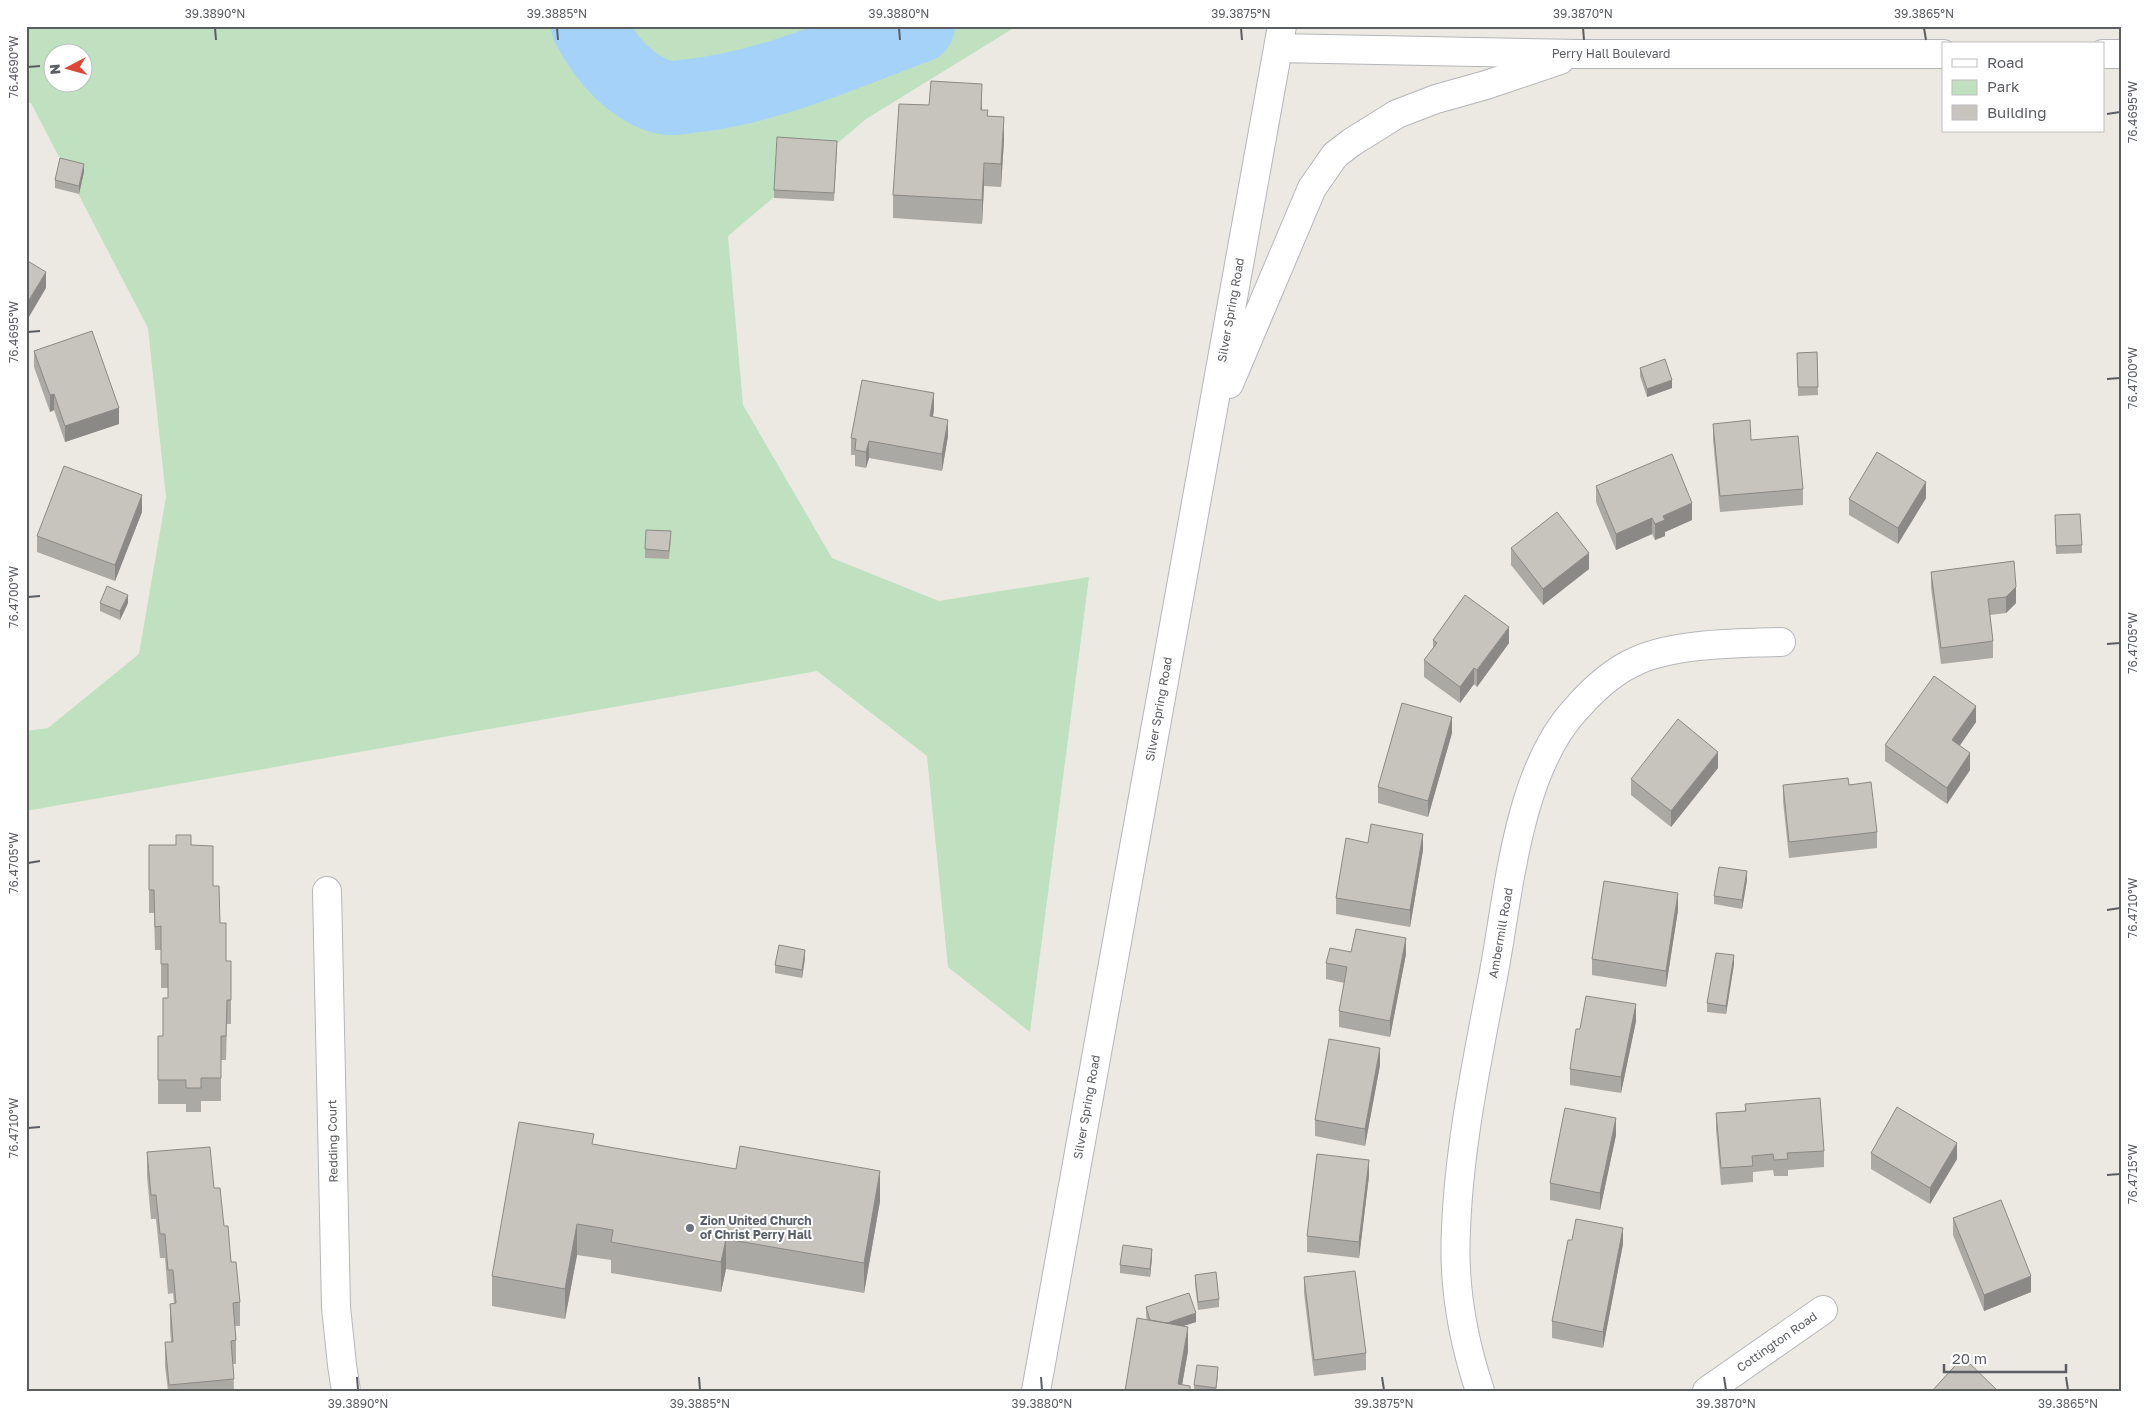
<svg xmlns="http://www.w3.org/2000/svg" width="2147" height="1417" font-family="'Golos Text',sans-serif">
	<rect width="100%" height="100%" fill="#ebe9e1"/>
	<path fill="#bfe1c0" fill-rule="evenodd" d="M26 26H1017L866 119 728 236 743 405 832 558 939 601 1089 577 1030 1032 948 967 927 756 817 671 26 811V731L48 728 139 654 166 497 148 328 31 103H26ZM52 52H82V82H52Z"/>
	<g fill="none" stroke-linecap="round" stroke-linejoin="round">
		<path stroke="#a5d2f8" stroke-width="74" d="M588 26C604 56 626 84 659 96 669 100 680 97 690 96 769 88 844 53 918 26"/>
		<g stroke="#b4b7bb" stroke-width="30">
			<path id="street" d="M327 891 336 1307 342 1365 346 1391
				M1480 1391C1463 1340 1453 1284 1456 1230 1459 1145 1478 1056 1494 972 1509 891 1518 771 1576 709 1591 692 1610 674 1630 664 1668 643 1738 643 1781 642
				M1707 1391 1823 1310"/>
		</g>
		<g stroke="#b3b6bb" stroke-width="30">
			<path id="secondary" d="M1278 48 1579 54H1943
				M2103 54H2121
				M1229 384 1312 188 1335 155 1352 142 1397 114 1436 99 1486 85 1560 60
				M1036 1391 1282 26"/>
		</g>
		<use href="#street" stroke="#fff" stroke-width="28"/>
		<use href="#secondary" stroke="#fff" stroke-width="28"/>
	</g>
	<path fill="#aba9a3" d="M982 110 988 116 1004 140 1001 187 984 186 982 224 893 218V195Z
		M837 149 834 201 774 198V190Z
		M84 172 79 194 55 188V180Z
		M34 351 119 424 65 442 54 410 50 412 34 367Z
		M1817 352 1818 395 1798 396 1797 353Z
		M1640 368 1672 388 1647 397 1640 376Z
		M934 409 933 417 948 436 942 471 869 458 866 468 855 466V455H851V438Z
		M1713 424 1751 440 1803 489V505L1720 512 1713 440Z
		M1596 486 1692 520 1665 532V536L1655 540 1652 534 1616 550 1596 502Z
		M1926 498 1898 544 1849 515V499Z
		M142 512 115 581 37 552V536Z
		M2055 515 2082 545V553L2056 554Z
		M671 539 669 559 645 558V549Z
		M1511 548 1589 569 1543 605 1511 565Z
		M2014 561 2016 603 2006 613 1990 615 1993 641V658L1941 664 1931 588V572Z
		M100 603H128L120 620 100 611Z
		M1433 640 1509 643 1477 687 1474 684 1460 703 1424 677V660L1433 648Z
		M1976 722 1959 746 1970 770 1947 804 1885 761V745Z
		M1452 733 1428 817 1378 803V787Z
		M1718 768 1671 827 1631 795V779Z
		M1783 785H1849L1877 832V848L1789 858 1783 801Z
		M1368 843 1423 850 1410 927 1336 914V898Z
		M149 845H191L213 886 226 961H231V1024H227L226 1060H221V1101H201V1112H186V1104H158V1036H163L168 998V988H161V950H155L154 913H149Z
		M1747 880 1742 909 1714 904V896Z
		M1678 910 1666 987 1592 975V959Z
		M1351 952 1406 954 1390 1037 1339 1027V1011L1344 983 1326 979V963Z
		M805 958 802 978 775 973V965Z
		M1734 964 1726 1014 1707 1012V1003Z
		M1636 1021 1621 1093 1570 1085V1069L1580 1029Z
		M1380 1065 1365 1146 1315 1136V1120Z
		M1745 1104 1824 1151V1167L1788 1170V1176H1774L1773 1170 1753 1172V1182L1721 1185 1716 1129V1113L1745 1111Z
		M1616 1135 1600 1210 1550 1200V1183Z
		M594 1144 880 1201 864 1293 726 1269 721 1292 611 1273V1260L577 1255 565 1319 492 1306V1276Z
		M147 1152 214 1188 224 1226 240 1302V1326H235L236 1340V1364H233L234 1391H168L165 1366V1342H171L170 1328V1304L174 1303 173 1293 168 1294 165 1258H160L156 1219H151L147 1176Z
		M1871 1153 1957 1159 1930 1204 1871 1169Z
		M1369 1176 1359 1258 1307 1252V1236Z
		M1953 1218 2031 1292 1984 1311 1953 1235Z
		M1623 1244 1603 1348 1552 1338V1321Z
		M1152 1258 1150 1277 1120 1273V1265Z
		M1195 1275 1219 1299V1307L1198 1310 1195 1284Z
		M1304 1277 1366 1353V1370L1314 1376 1304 1293Z
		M1146 1307 1196 1322 1183 1326 1188 1351 1182 1385 1125 1391 1147 1320 1146 1316Z
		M1218 1376 1216 1391H1194V1385Z"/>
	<path fill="#8b8985" d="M982 84V108L981 134V110Z
		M1004 117V140L1001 187V164Z
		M984 163V186L982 224V200Z
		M84 164V172L79 194V186Z
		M46 272V288L26 322V305Z
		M1672 380V388L1647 397V389Z
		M934 393V409L930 433V416Z
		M54 394V410L50 412V395Z
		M119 408V424L65 442V426Z
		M948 420V436L942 471V454Z
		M869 441V458L866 468V452Z
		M1926 482V498L1898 544V528Z
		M142 495V512L115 581V565Z
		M1692 503V520L1665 532V536L1655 540V524L1663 516Z
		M1652 518V534L1616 550V534Z
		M1589 553V569L1543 605V589Z
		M2016 587V603L2006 613V597Z
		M128 595V603L120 620V611Z
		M1509 627V643L1477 687V670Z
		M1474 668V684L1460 703V687Z
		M1976 706V722L1952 757V740Z
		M1452 717V733L1428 817V801Z
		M1718 752V768L1671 827V811Z
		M1970 753V770L1947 804V788Z
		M1423 834V850L1410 927V910Z
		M1747 871V880L1742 909V900Z
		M1678 893V910L1666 987V971Z
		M1406 938V954L1390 1037V1021Z
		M805 950V958L802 978V970Z
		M1734 955V964L1726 1014V1006Z
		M1636 1004V1021L1621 1093V1077Z
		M1380 1048V1065L1365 1146V1129Z
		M1616 1118V1135L1600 1210V1193Z
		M1957 1143V1159L1930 1204V1188Z
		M1369 1160V1176L1359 1258V1242Z
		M880 1171V1201L864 1293V1263Z
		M577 1224V1255L565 1319V1289Z
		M1623 1228V1244L1603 1348V1332Z
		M726 1239V1269L721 1292V1262Z
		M1152 1249V1258L1150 1277V1269Z
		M2031 1276V1292L1984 1311V1295Z
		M1196 1313V1322L1152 1336V1328Z
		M1188 1327V1351L1181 1391 1178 1384Z"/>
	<path fill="#c7c4be" stroke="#8b8985" d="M931 81 982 84 981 110H988L987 116 1004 117 1001 164 984 163 982 200 893 195 899 104 929 105Z
		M777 137 837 141 834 193 774 190Z
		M60 158 84 164 79 186 55 180Z
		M26 260 46 272 26 305Z
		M92 331 119 408 65 426 54 394 50 395 34 351Z
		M1817 352 1818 387H1798L1797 353Z
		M1665 359 1672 380 1647 389 1640 368Z
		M862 380 934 393 930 416 948 420 942 454 869 441 866 452 855 450 856 439 851 438Z
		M1750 420 1751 440 1798 436 1803 489 1720 496 1713 424Z
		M1877 452 1926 482 1898 528 1849 499Z
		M1672 454 1692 503 1663 516 1665 520 1655 524 1652 518 1616 534 1596 486Z
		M64 466 142 495 115 565 37 536Z
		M1557 512 1589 553 1543 589 1511 548Z
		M2080 514 2082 545 2056 546 2055 515Z
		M646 530 671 531 669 551 645 549Z
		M2014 561 2016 587 2006 597 1988 599 1993 641 1941 648 1931 572Z
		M107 586 128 595 120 611 100 603Z
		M1465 595 1509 627 1477 670 1474 668 1460 687 1424 660 1437 643 1433 640Z
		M1934 676 1976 706 1952 740 1970 753 1947 788 1885 745Z
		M1402 703 1452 717 1428 801 1378 787Z
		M1678 719 1718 752 1671 811 1631 779Z
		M1848 778 1849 785 1871 782 1877 832 1789 842 1783 785Z
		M1371 824 1423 834 1410 910 1336 898 1346 838 1368 843Z
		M176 835H191V845L213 846V886H219L220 923H226V961H231V1000H227L226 1036H221V1078H201V1088H186V1080H158V1036H163V998H168V964H161V926L155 927 154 890H149V845H176Z
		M1719 867 1747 871 1742 900 1714 896Z
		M1604 881 1678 893 1666 971 1592 959Z
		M1356 929 1406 938 1390 1021 1339 1011 1347 967 1326 963 1330 948 1351 952Z
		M779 945 805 950 802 970 775 965Z
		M1716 953 1734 955 1726 1006 1707 1003Z
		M1586 996 1636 1004 1621 1077 1570 1069 1576 1029H1580Z
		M1329 1039 1380 1048 1365 1129 1315 1120Z
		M1820 1098 1824 1151 1787 1153 1788 1159 1774 1160 1773 1154 1752 1156 1753 1166 1721 1168 1716 1113 1746 1111 1745 1104Z
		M1897 1107 1957 1143 1930 1188 1871 1153Z
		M1565 1108 1616 1118 1600 1193 1550 1183Z
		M519 1122 594 1134 592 1144 736 1169 740 1146 880 1171 864 1263 726 1239 721 1262 611 1242 613 1230 577 1224 565 1289 492 1276Z
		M210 1147 214 1188H220L224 1226H228L231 1262H236L240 1302 233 1303 236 1340 231 1341 234 1379 169 1385 165 1342H173L170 1304 176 1303 173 1270H168L165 1234H160L156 1195H151L147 1152Z
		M1317 1154 1369 1160 1359 1242 1307 1236Z
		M2001 1200 2031 1276 1984 1295 1953 1218Z
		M1576 1219 1623 1228 1603 1332 1552 1321 1568 1240H1572Z
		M1123 1245 1152 1249 1150 1269 1120 1265Z
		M1355 1271 1366 1353 1314 1360 1304 1277Z
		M1216 1272 1219 1299 1198 1302 1195 1275Z
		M1189 1293 1196 1313 1167 1323 1150 1320 1146 1307Z
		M1137 1318 1188 1327 1178 1384 1190 1386V1391H1125Z
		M1963 1357 1998 1391H1932Z
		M1197 1365 1218 1367 1216 1388 1194 1385Z"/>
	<path fill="none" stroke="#5a5d61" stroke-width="2" d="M215 28 216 40M557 28 558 40M899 28 900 40M1241 28 1242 40M1583 28 1584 40M1924 28 1926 40M28 67 40 66M2107 114 2120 112M28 332 40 331M2107 379 2120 378M28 597 40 596M2107 644 2120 643M28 863 40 861M2107 910 2120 908M28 1128 40 1127M2107 1175 2120 1174M357 1377 358 1390M699 1377 700 1390M1041 1377 1042 1390M1382 1377 1384 1390M1724 1377 1726 1390M2066 1377 2068 1390"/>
	<circle fill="#6b7280" stroke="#fff" stroke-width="2" cx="690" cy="1228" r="5"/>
	<g text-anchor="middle" stroke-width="4" stroke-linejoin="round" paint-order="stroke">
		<g font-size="12" fill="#5a5d61" stroke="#fff">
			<text x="1611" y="58">Perry Hall Boulevard</text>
			<text transform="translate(1231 310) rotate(-80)" y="4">Silver Spring Road</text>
			<text transform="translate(1159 709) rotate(-80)" y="4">Silver Spring Road</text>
			<text transform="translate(1501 933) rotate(-80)" y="4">Ambermill Road</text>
			<text transform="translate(1087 1107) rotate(-80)" y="4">Silver Spring Road</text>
			<text transform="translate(333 1141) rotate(-91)" y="4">Redding Court</text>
			<text transform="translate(1777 1342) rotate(-35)" y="4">Cottington Road</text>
		</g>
		<g font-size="12" font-weight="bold" fill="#5b616d" stroke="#fff" text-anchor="start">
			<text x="700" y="1225">Zion United Church<tspan x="700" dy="14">of Christ Perry Hall</tspan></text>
		</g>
	</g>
	<rect width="2147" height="1417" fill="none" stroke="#ffffff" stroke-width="55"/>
	<rect x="1942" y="42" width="162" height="90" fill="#ffffff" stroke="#bdbec0"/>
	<rect x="1952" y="59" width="25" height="8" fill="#ffffff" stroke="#bdbec0"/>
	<text x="1987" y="68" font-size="15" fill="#5a5d61">Road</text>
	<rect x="1952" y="80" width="25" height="15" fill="#bfe1c0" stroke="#bdbec0"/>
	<text x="1987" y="92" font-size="15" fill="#5a5d61">Park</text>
	<rect x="1952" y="105" width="25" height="15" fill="#c7c4be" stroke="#bdbec0"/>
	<text x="1987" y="118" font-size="15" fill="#5a5d61">Building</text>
	<g transform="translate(68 68) rotate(264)"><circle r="24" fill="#ffffff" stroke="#bdbec0"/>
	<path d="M0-4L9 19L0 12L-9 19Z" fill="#db4838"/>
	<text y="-8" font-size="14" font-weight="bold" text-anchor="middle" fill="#5a5d61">N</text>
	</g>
	<path d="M1944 1364v8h122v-8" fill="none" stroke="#5a5d61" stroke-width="2.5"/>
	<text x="1952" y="1364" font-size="15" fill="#5a5d61" stroke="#ffffff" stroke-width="4" paint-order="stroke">20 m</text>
	<rect x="28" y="28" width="2092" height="1362" fill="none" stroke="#5a5d61" stroke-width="2"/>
	<g font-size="12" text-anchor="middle" fill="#5a5d61">
		<text x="215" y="18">39.3890°N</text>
		<text x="557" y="18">39.3885°N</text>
		<text x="899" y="18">39.3880°N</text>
		<text x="1241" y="18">39.3875°N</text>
		<text x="1583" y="18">39.3870°N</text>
		<text x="1924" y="18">39.3865°N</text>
		<text transform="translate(14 67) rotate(-90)" y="4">76.4690°W</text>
		<text transform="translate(2133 112) rotate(-90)" y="4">76.4695°W</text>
		<text transform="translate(14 332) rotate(-90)" y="4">76.4695°W</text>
		<text transform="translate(2133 378) rotate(-90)" y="4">76.4700°W</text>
		<text transform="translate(14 597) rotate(-90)" y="4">76.4700°W</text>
		<text transform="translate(2133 643) rotate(-90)" y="4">76.4705°W</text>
		<text transform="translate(14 863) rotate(-90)" y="4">76.4705°W</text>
		<text transform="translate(2133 908) rotate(-90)" y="4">76.4710°W</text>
		<text transform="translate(14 1128) rotate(-90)" y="4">76.4710°W</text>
		<text transform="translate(2133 1174) rotate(-90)" y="4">76.4715°W</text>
		<text x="358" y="1408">39.3890°N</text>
		<text x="700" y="1408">39.3885°N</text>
		<text x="1042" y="1408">39.3880°N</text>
		<text x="1384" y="1408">39.3875°N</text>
		<text x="1726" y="1408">39.3870°N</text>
		<text x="2068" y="1408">39.3865°N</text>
	</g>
</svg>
